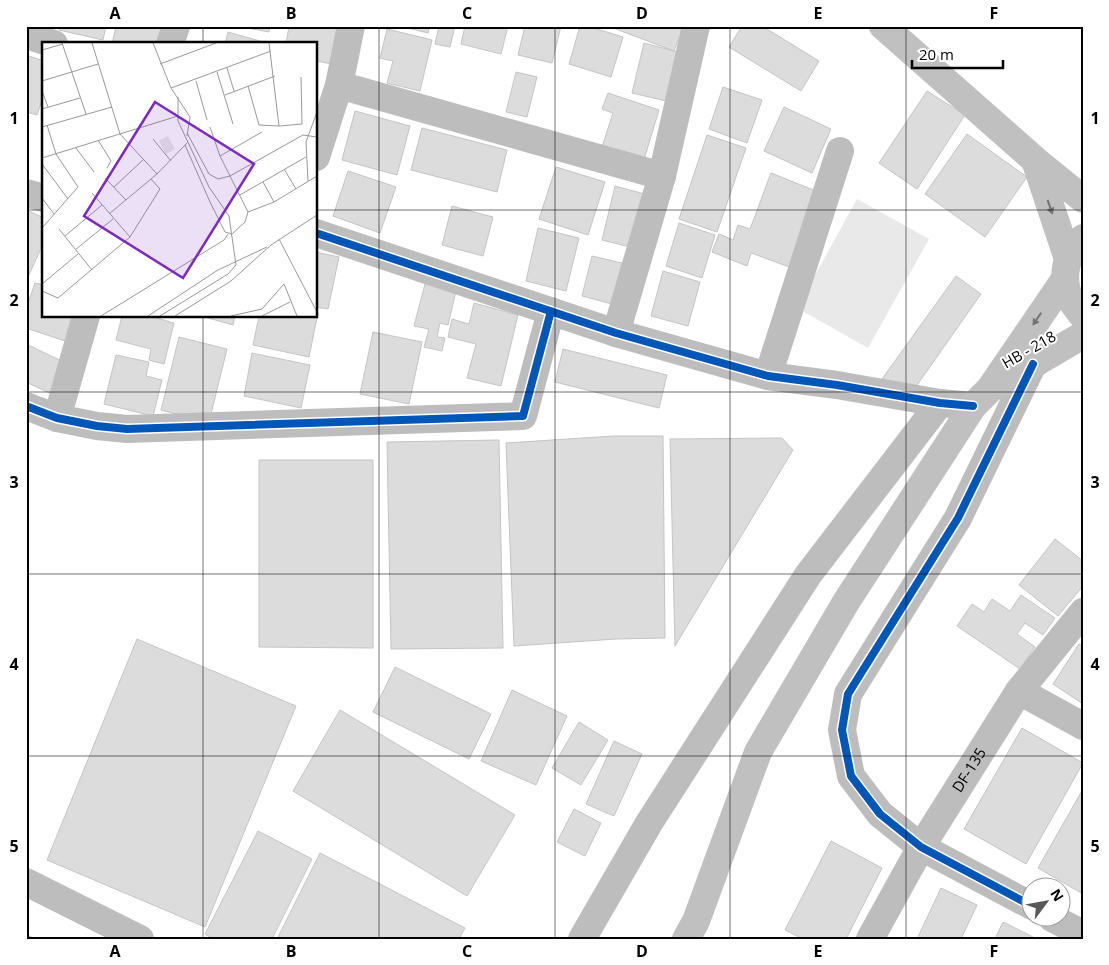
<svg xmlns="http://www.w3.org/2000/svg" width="1109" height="965" font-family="'Open Sans',sans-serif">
	<rect width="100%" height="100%" fill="#fff"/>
	<path fill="#e9e9e9" d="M857 199 929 239 868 348 797 308Z"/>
	<path fill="#dcdcdc" stroke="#c4c4c4" d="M60 26H106L103 40 59 30Z
		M116 26H163L159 44H112Z
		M237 26H270L269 32Z
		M289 26 305 28V26H345L337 65 316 61V44H286Z
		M400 26H430L428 33Z
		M439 26H455L450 47 435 44Z
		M465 26H508L501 54 461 44Z
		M525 26H561L552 63 518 55Z
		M580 26H587L623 37 611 77 569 64Z
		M608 26H684L674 51Z
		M742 26H762L819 61 801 91 729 47Z
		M387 29 432 40 420 91 387 83 393 61 380 58Z
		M228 32 267 43V44H225Z
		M644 43 678 52 666 101 632 93Z
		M26 55 44 61V94L37 115 26 112Z
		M516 72 537 77 527 117 506 112Z
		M723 87 762 100 747 143 709 129Z
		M927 91 965 115 917 189 879 163Z
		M608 93 659 110 643 163 601 150 613 113 602 109Z
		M784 107 831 129 812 173 764 151Z
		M355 111 410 126 397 175 342 160Z
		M422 128 507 150 497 192 411 170Z
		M967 134 1027 177 985 237 925 194Z
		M707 135 746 148 717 232 679 219Z
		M556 167 605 182 588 235 539 219Z
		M348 171 396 187 380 233 333 216Z
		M771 173 821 193 792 268 751 253 747 266 712 252 719 234 733 240 738 225 750 229Z
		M615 186 652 196 638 249 602 240Z
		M452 206 493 217 483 256 442 245Z
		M26 210 44 218V242L28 277 26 276Z
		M679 223 715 235 702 278 666 266Z
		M538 228 579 238 566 291 526 281Z
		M316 252 339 257 328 309 316 307Z
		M592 256 622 263 612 304 582 296Z
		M663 271 700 282 688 326 651 316Z
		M956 276 981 294 908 398 882 379Z
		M35 283 44 285V316H77L68 342 26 328V309Z
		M425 284 456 291 448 325 440 323 437 337 445 338 442 351 424 347 429 329 414 326Z
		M474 303 518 315 501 386 467 378 476 344 448 337 452 319 469 324Z
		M316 313H318L309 357 253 345 259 316H316Z
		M122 316H149L174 323 164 364 149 360 151 349 116 340Z
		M201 316H235L233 325Z
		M373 332 422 342 409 404 360 394Z
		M179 337 227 349 209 422 161 410Z
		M26 344 68 364 54 395 26 382Z
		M563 349 667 375 659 408 555 382Z
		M252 353 310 365 301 408 244 396Z
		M116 355 149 362 146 376 162 380 153 416 104 404Z
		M614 436H663L665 638 616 639 514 646 506 443Z
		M782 438 793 450 675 646 670 439Z
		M499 440 503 648 391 649 387 442Z
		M259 460H373V648L259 647Z
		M1055 539 1083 561V586L1058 616 1019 585Z
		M1021 595 1055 618 1043 635 1025 623 1017 634 1035 647 1020 669 957 626 972 604 984 612 992 599 1010 611Z
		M137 639 296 706 205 927 47 860Z
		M1079 644 1083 646V704L1053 684Z
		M395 667 491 714 469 759 373 712Z
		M512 690 567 716 536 785 481 761Z
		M340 710 515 815 467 896 293 791Z
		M579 722 608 740 581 785 552 768Z
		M1022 728 1083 763 1026 864 964 829Z
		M614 741 642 754 614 816 586 804Z
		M1083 789V894L1038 868Z
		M574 809 601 823 585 856 557 842Z
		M258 831 312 859 272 939H213L205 934Z
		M831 841 882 868 846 939H803L785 930Z
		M320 853 465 928 459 939H277Z
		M941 888 977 905 961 939H917Z
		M1003 922 1037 939H995Z"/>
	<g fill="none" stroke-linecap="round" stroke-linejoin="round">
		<g stroke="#bdbdbd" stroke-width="28">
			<path d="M26 35 54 44"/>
			<path d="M170 44 176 26"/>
			<path d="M339 85 662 176"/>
			<path d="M316 157 339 85 351 26"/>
			<path d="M26 193 44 198"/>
			<path d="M316 233 616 333 768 376 837 385 940 403 973 406"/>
			<path d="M616 333 662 176 696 26"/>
			<path d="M768 376 840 151"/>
			<path d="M26 406 57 418 97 426 127 429 523 416 551 311"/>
			<path d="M57 418 86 316"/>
			<path d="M1019 691 1083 726"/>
			<path d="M26 882 140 939"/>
			<path d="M1032 906 921 847 880 814 851 776 842 730 848 694 958 518 1033 364"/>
			<path d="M1052 918 1083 934"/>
			<path d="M582 939 649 823 808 575 940 403"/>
			<path id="s1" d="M870 939 921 847 1019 691 1083 612"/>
		</g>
		<path stroke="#c0c0c0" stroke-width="28" d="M883 26 1035 160 1083 199
			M1035 160 1068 259
			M1083 238C1065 252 1060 281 1071 300 1074 305 1079 311 1083 316
			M996 386 1083 335
			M686 939 696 921 758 752 846 602 973 406 990 389 1065 279"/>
		<path stroke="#bdbdbd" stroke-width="4" stroke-dasharray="8 2.5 1 2.5" stroke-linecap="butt" d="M26 936 32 939"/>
		<g stroke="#fff" stroke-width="11">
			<path id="cycleway" d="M316 233 616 333 768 376 837 385 940 403 973 406
				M26 406 57 418 97 426 127 429 523 416 551 311
				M1032 906 921 847 880 814 851 776 842 730 848 694 958 518 1033 364"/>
		</g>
		<use href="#cycleway" stroke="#0057b8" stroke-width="8"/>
	</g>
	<defs><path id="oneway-solid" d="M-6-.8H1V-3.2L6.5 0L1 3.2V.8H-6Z" transform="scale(1.25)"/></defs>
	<g fill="#737373">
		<use href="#oneway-solid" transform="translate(1050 207) rotate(71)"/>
		<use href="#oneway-solid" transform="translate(1037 319) rotate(124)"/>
	</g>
	<path fill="none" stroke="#000" stroke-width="1" stroke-opacity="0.55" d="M203 26V44M379 26V939M555 26V939M730 26V939M906 26V939M26 210H44M316 210H1083M203 316V939M26 392H1083M26 574H1083M26 756H1083"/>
	<g text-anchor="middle" stroke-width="4" stroke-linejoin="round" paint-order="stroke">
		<g font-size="15" fill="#000" stroke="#fff">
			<text transform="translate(1029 350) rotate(-30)" y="5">HB - 218</text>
			<text dy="5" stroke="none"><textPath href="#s1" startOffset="196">DF-135</textPath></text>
		</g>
	</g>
	<g transform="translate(42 42)">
		<rect width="275" height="275" fill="#fff"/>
		<path d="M126 94 133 107 124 112 117 99Z" fill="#e9e9e9"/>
		<path fill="none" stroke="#999" stroke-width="1" d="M20 1 44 72M50 1 78 92 115 132M111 1 129 46 148 75 145 94M0 8 21 2M118 22 174 1M185 26 192 49M175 30 191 82M0 39 56 22M154 39 165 78M206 44 217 83 237 84 227 1M129 46 229 9M0 49 6 65M183 53 233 34M0 67 38 56M237 84 260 82 259 35M0 85 70 65M145 91 167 132 176 137 188 134 261 93 275 95M111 97 129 119M56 98 69 119 65 126M143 103 168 160 183 190 190 192 203 180 206 170 178 114 168 85M34 106 52 130M178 114 220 90M0 116 136 74M0 122 26 157M242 127 254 147M63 136 84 158M266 139 264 100 275 70M221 140 232 160M72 145 102 117M50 151 88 195M198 153 264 115M0 156 12 172M206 170 232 160 275 134M67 172 115 132 145 101M0 186 36 145 14 112 5 83M17 187 50 228M23 194 60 163M237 197 275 270M33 208 71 177M0 242 36 212M0 249 16 256 88 195 118 147 109 137M59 274 182 198 186 192M106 274 176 228 225 205M118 274 186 232 194 223 187 174 167 145 136 79V55M133 274 189 239 229 203 275 173M189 274 220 267 242 242 255 274M220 274 248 260"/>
		<path fill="#7b2cbf" fill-opacity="0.15" stroke="#7b2cbf" stroke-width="2.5" d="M113 60 212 122 141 236 42 174Z"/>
		<rect width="275" height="275" fill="none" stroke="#000" stroke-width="2.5"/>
	</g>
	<rect width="1109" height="965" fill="none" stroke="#ffffff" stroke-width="55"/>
	<g transform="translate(1046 902) rotate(58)"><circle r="24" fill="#ffffff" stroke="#999999"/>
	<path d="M0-4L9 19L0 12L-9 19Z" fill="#595959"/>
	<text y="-8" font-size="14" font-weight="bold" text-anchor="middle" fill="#000000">N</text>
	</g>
	<path d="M912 60v8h91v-8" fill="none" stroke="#000000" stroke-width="2.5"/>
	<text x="919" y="60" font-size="15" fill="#000000" stroke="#ffffff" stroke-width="4" paint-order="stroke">20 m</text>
	<rect x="28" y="28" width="1054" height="910" fill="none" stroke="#000" stroke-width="2"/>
	<g font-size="16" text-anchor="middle" font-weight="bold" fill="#000">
		<text x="115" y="19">A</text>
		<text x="291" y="19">B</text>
		<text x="467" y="19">C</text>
		<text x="642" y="19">D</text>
		<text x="818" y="19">E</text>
		<text x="994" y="19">F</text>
		<text x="14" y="124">1</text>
		<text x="1095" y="124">1</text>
		<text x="14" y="306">2</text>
		<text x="1095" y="306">2</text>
		<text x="14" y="488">3</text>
		<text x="1095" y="488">3</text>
		<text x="14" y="670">4</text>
		<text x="1095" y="670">4</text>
		<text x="14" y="852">5</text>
		<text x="1095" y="852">5</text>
		<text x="115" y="957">A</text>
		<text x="291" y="957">B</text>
		<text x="467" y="957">C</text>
		<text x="642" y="957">D</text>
		<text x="818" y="957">E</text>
		<text x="994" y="957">F</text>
	</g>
</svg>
